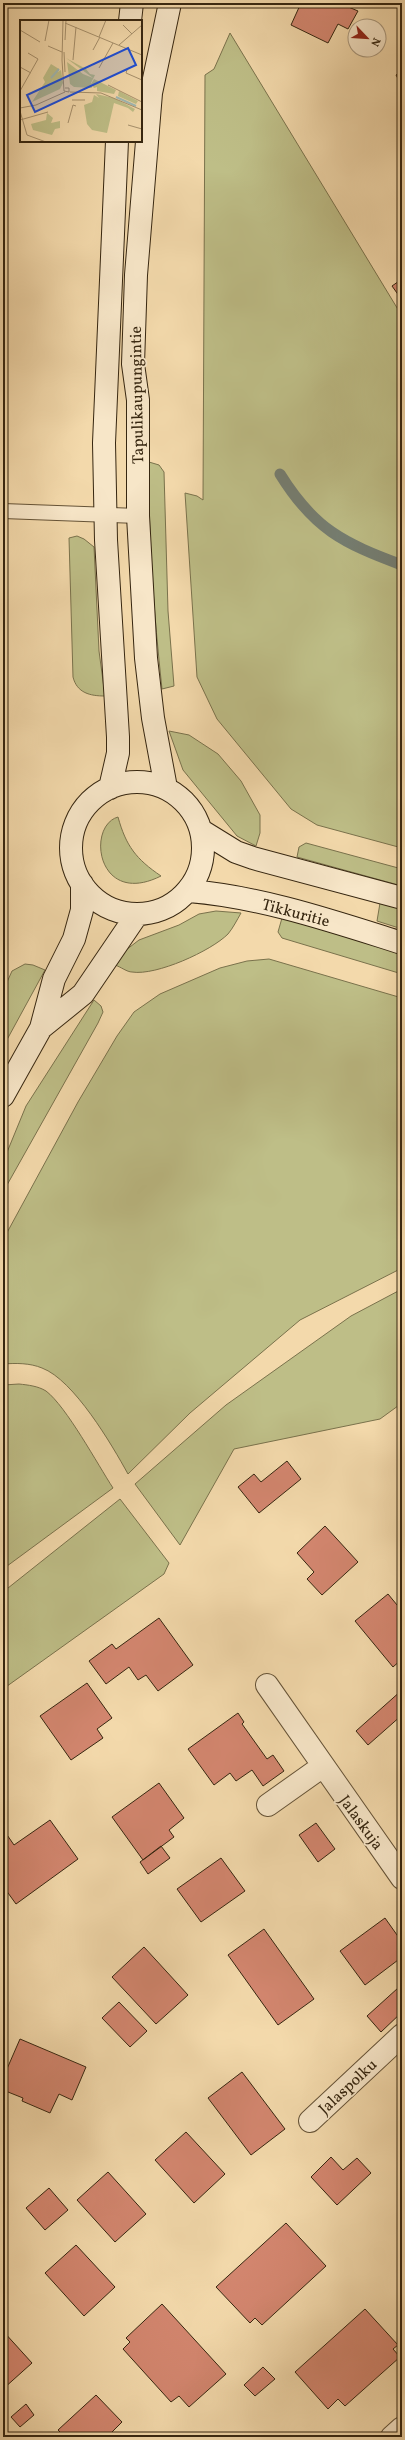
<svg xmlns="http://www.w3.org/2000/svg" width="405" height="2440" font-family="Vollkorn,serif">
	<rect width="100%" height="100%" fill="#f3d9ab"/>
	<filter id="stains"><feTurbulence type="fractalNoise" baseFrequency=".005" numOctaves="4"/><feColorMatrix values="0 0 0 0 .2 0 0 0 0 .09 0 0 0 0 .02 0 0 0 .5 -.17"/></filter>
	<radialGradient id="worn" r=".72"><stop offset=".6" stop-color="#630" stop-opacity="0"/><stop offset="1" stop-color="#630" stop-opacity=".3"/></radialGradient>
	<path fill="#bebe87" stroke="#7a724c" d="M230 33 402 316V848L317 825 291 809 217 719 197 677 185 493 197 496 203 500 205 75 214 69Z
		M149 462 159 465 164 472 168 611 174 686 162 689C154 614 148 539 149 462Z
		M77 536 84 539 94 547 99 651 105 696C90 696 77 693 73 677L69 538Z
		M169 731 189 735 218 754 241 781 260 815V833L256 846 237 836 183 770Z
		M118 817C126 846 136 859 161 876 97 908 86 826 118 817Z
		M306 843 402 869V886L297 857 299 847Z
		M380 903 402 909V929L377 921Z
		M216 911 241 913C237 920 233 928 228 934 211 951 156 976 132 972 127 972 121 967 115 965L126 950 139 940 179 925 199 914Z
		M282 918 402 953V974L282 938 278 932Z
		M269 959 402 998V1268L300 1320 190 1413 128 1474C112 1445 74 1380 42 1368 30 1363 16 1363 3 1364V1240L78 1102 117 1036 134 1012 160 994 220 968 247 961Z
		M25 964 33 965 45 970 3 1047V991L12 971Z
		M94 1000 101 1006 103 1012 98 1023 7 1185 3 1183V1162L26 1106Z
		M402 1289V1403L380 1419 234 1449 180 1545 135 1484 226 1405 351 1316Z
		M19 1384C28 1385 38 1386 46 1391 66 1406 98 1465 113 1488L3 1569V1385Z
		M120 1499 169 1563 164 1574 3 1689V1592Z"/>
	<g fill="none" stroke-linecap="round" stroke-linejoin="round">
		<path stroke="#757e72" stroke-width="11" d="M280 474C314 529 343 543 402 565"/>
	</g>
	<path fill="#d3866f" stroke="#362610" d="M301 3H347L346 6 358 11 348 29 338 24 328 43 291 25Z
		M402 71V86L396 75Z
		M402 279V300L392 286Z
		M287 1461 301 1479 259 1513 238 1487 254 1474 261 1482Z
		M325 1526 358 1562 322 1595 307 1579 314 1572 297 1553Z
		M388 1594 402 1611V1659L393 1667 355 1621Z
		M159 1618 193 1665 158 1691 146 1675 138 1680 129 1667 106 1684 89 1661 112 1644 116 1649Z
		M87 1683 112 1718 97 1729 103 1738 71 1760 40 1716Z
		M402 1690V1715L368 1745 356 1731Z
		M238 1713 244 1722 242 1724 267 1759 273 1755 284 1771 263 1786 252 1770 236 1781 230 1773 214 1785 188 1749Z
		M159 1783 184 1818 169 1830 174 1837 143 1860 112 1817Z
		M50 1820 78 1859 16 1904 3 1886V1829L14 1845Z
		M316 1823 335 1849 318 1862 299 1835Z
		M161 1846 170 1858 148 1874 140 1862Z
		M221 1858 245 1891 201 1922 177 1889Z
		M385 1918 402 1942V1957L365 1985 340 1951Z
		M264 1929 314 1999 278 2025 228 1955Z
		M144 1947 188 1995 156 2024 112 1977Z
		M398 1988 402 1993V2012L381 2032 367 2016Z
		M119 2002 147 2031 130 2047 102 2018Z
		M20 2039 86 2067 72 2100 59 2094 50 2113 22 2101 23 2098 3 2090V2078Z
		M242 2072 285 2129 251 2155 208 2098Z
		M186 2132 225 2174 194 2203 155 2160Z
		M331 2157 343 2170 357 2158 371 2173 337 2205 311 2177Z
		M108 2172 146 2214 115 2242 77 2200Z
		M49 2188 68 2210 45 2230 26 2208Z
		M286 2223 326 2266 262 2325 255 2318 250 2323 216 2287Z
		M76 2245 115 2287 84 2316 45 2273Z
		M162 2304 226 2374 189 2407 179 2396 171 2402 123 2349 130 2342 126 2338Z
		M365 2309 398 2345 393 2349 400 2357 345 2406 338 2399 328 2409 295 2372Z
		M3 2331 32 2363 3 2389Z
		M263 2367 275 2379 255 2396 244 2385Z
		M96 2395 122 2422 110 2434 112 2437H65L58 2430Z
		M26 2404 34 2415 20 2427 11 2417Z"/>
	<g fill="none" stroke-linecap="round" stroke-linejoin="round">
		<g stroke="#655337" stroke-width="16">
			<path id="service" d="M3 511 138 516"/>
		</g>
		<g stroke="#655337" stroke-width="24">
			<path id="minor" d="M267 1685 402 1878
				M268 1805 323 1766
				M310 2121 402 2035"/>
		</g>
		<g stroke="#655337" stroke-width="24">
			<path id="tertiary" d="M392 2437 402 2428"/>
		</g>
		<g stroke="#362610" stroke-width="24">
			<path id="secondary" d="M130 21 132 3
				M71 848a66 66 0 1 1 132 0a66 66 0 1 1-132 0Z
				M110 788 118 753V737L106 540 104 443 117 141
				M166 788 153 718 146 658 138 516V400L133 364 136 275 151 93 170 3
				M202 831 236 852 253 858 402 898
				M189 891C262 897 332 921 402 943
				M41 1028 83 994 136 916
				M3 1096 41 1028 54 979 74 939 82 910V884"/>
		</g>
		<use href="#service" stroke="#f7e6c8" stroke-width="14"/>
		<use href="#minor" stroke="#f7e6c8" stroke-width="22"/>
		<use href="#tertiary" stroke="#f7e6c8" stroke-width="22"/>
		<use href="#secondary" stroke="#f7e6c8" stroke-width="22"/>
	</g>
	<g text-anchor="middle" stroke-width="3.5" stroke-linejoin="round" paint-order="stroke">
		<g font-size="16" fill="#362610" stroke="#f7e6c8">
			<text transform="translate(136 395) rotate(-91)" y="6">Tapulikaupungintie</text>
			<text transform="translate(296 912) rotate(15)" y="6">Tikkuritie</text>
			<text transform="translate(362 1822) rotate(54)" y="6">Jalaskuja</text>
			<text transform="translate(347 2086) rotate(-43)" y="6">Jalaspolku</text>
		</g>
	</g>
	<g transform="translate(20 20)">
		<rect width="122" height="122" fill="#f3d9ab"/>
		<path d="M46 38 66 49 70 54 75 55 71 63 72 68 54 67 50 64 47 42 63 54 73 58ZM31 44 39 49 38 52 41 50 43 63 40 69 12 82 25 62 23 58ZM74 59 96 70 94 74 77 71V67L74 68 71 64ZM99 71 118 81 116 84 98 76ZM76 74 94 78 115 89 113 92 108 88 94 83 87 113 72 110 67 104 64 85 72 82 74 75 79 78ZM27 93 33 98 31 103 40 101V108L35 109 32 115 13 110 11 104 26 100Z" fill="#bebe87"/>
		<path fill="none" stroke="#9fb8b3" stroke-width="2" d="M31 58 39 49M96 77 116 86"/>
		<path fill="none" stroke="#a7916d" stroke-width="1" d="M43 0 42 40 44 71 49 72V68H45M45 3 122 35M103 5 112 14M0 10 20 22M79 17 86 0M45 20 46 0M25 21 29 0M99 25 122 5M28 26 42 32M73 30 80 17M44 32 45 52M53 40 56 7M0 47 11 53M79 48 93 23M107 50 106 53 122 60M88 65 122 82M0 71 18 39 8 33M50 72 81 73 122 90M52 80H65M0 88 16 85 45 72M0 91 7 115 26 122M0 100 28 92M48 103 53 85 56 86M108 105 122 109"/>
		<path fill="#1d4ed8" fill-opacity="0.15" stroke="#1d4ed8" stroke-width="2" d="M108 28 116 45 15 92 7 75Z"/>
		<rect width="122" height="122" fill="none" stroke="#362610" stroke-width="2"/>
	</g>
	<rect width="405" height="2440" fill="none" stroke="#f3d9ab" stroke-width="16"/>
	<rect x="4" y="4" width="397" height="2432" fill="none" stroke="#362610" stroke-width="2"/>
	<rect x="8" y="8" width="389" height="2424" fill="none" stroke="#362610"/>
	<g transform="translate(367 38) rotate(115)"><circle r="19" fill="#f7e6c8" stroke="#aa997e"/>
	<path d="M0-3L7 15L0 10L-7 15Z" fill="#8f2418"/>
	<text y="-6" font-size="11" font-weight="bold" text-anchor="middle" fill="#362610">N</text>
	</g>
	<rect width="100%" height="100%" filter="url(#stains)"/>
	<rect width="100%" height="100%" fill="url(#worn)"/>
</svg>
